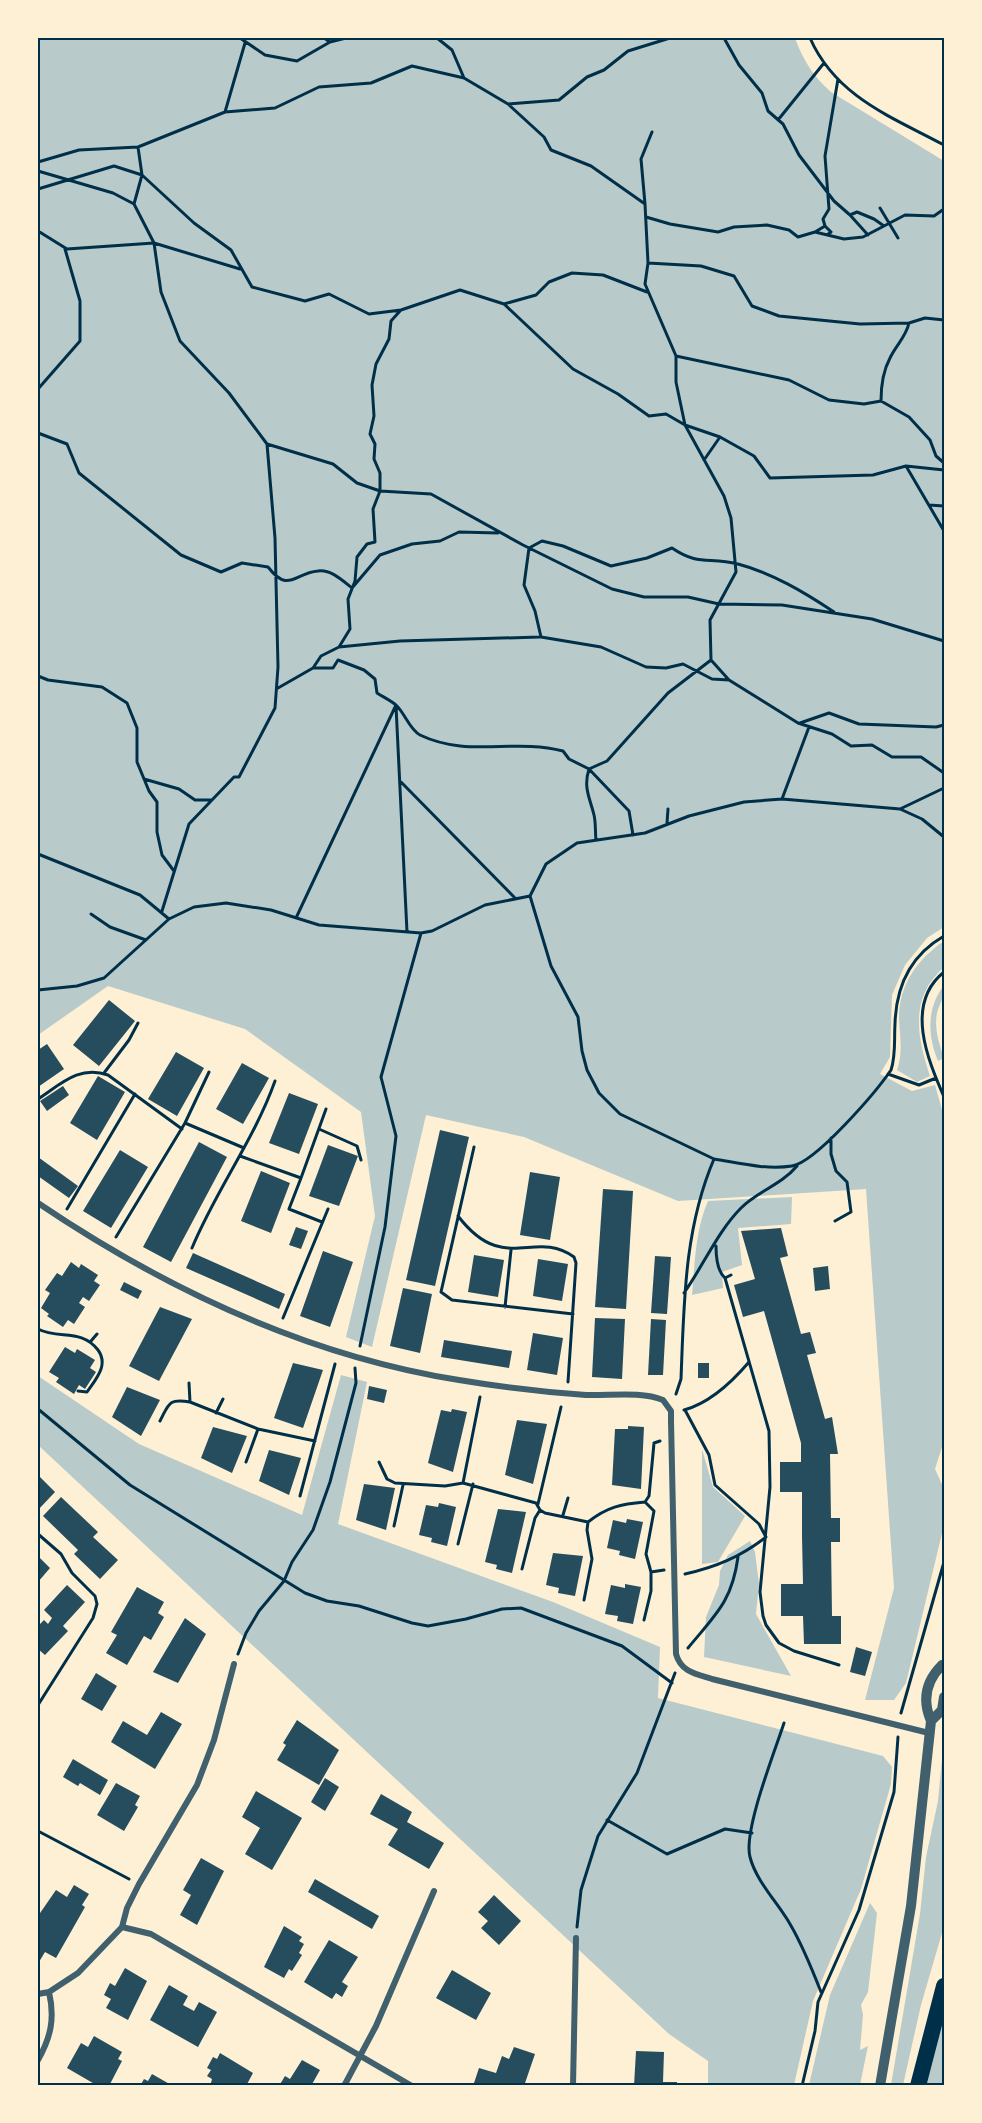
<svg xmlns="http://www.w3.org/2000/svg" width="982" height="2123" font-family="Mulish,sans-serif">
	<rect width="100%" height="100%" fill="#fdf0d5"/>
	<path fill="#b9caca" d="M38 38H795C803 60 813 76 831 92L944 161V927L927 938 905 965 892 995 890 1057 880 1074 912 1091 935 1085 944 1117V1441L935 1469 944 1489V1525L906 1683 894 1700H865L894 1588 866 1189 678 1201 524 1137 426 1115 372 1347 346 1337 375 1216 361 1112 245 1029 108 986 38 1035Z
		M944 941V967C909 998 917 1036 930 1076L917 1082 897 1070C903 1053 900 1037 899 1019 899 984 917 960 944 941Z
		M944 985C945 996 940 1003 937 1013 934 1029 939 1043 944 1058L938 1061C927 1034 927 1008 944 985Z
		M792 1197 791 1224 738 1228 742 1265 722 1272 723 1288 692 1295C695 1263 695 1231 708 1201Z
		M341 1375 367 1382 338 1524 553 1602 660 1647 658 1698 883 1756 892 1767 891 1784 861 1889 813 2001 794 2085H708V2061L669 2034 38 1445V1376L139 1444 302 1515Z
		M702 1449 713 1487 745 1516 718 1562 702 1564Z
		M750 1541 755 1552 759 1584 756 1614 791 1676 704 1657 706 1617 719 1585 720 1571 728 1555Z
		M944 1738V1926L921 2005 903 2085H891L920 1914 926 1857 938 1801Z
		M870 1903 877 1913 868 1992 861 2005 863 2015 860 2050 868 2046 860 2085H809L830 1995Z
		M944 2014V2085L925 2086Z"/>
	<path fill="#264d5e" d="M109 1000 135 1021 99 1066 73 1045Z
		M47 1044 64 1069 38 1087V1050Z
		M176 1052 204 1068 177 1116 148 1099Z
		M242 1063 269 1078 243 1124 216 1109Z
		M98 1076 125 1092 97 1140 70 1123Z
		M63 1086 69 1095 47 1111 40 1101Z
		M289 1093 318 1104 299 1154 269 1143Z
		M440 1130 469 1137 435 1286 406 1280Z
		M199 1142 227 1157 171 1262 143 1247Z
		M328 1145 358 1156 339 1206 309 1196Z
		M120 1150 148 1167 111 1228 83 1211Z
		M38 1157 78 1186 69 1198 38 1176Z
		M261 1171 290 1183 271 1233 241 1221Z
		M530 1172 560 1177 550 1240 520 1235Z
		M603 1189 633 1191 626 1309 595 1307Z
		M296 1227 308 1231 301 1249 289 1245Z
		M781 1228 788 1256 780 1258 801 1334 810 1332 816 1353 807 1355 825 1419 832 1417 838 1454H830L831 1518H840V1542H831L832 1616H841V1644H804L803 1616H781V1584H803L802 1536V1492H780V1462H801V1443L764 1311 743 1317 734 1285 755 1279 741 1231Z
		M323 1251 353 1262 330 1327 300 1316Z
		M193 1253 285 1294 279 1309 186 1268Z
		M474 1255 504 1260 498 1297 468 1292Z
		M655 1256 671 1257 667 1314 651 1313Z
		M538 1259 568 1264 562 1301 533 1296Z
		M71 1262 79 1268 81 1264 98 1275 94 1281 100 1285 89 1301 83 1297 79 1303 85 1307 74 1324 68 1320 63 1327 47 1316 49 1314 41 1308 50 1293 45 1290 57 1273 62 1276Z
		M828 1266 830 1289 815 1291 813 1268Z
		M124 1282 142 1291 138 1299 120 1290Z
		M403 1288 432 1294 420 1353 390 1346Z
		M160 1307 192 1319 159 1381 129 1366Z
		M595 1318 625 1319 622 1379 592 1377Z
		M651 1319 666 1320 663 1375H648Z
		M533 1333 563 1338 557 1375 527 1370Z
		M444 1340 512 1351 509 1368 441 1357Z
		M65 1347 75 1353 77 1349 95 1360 90 1368 96 1372 85 1389 79 1385 74 1394 56 1382 59 1378 49 1372Z
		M293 1363 323 1370 303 1428 274 1418Z
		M698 1363H709V1378H698Z
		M369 1386 387 1390 384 1403 367 1399Z
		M127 1387 160 1400 141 1436 112 1417Z
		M452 1409 467 1412 453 1472 428 1463 441 1410 451 1412Z
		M517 1420 547 1424 533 1484 505 1475Z
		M628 1426 644 1427 641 1489 612 1485 615 1429H628Z
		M213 1427 247 1436 232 1473 201 1458Z
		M269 1450 301 1458 289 1495 259 1481Z
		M38 1475 55 1492 38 1510Z
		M364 1484 395 1488 386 1530 356 1520Z
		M61 1497 98 1532 93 1537 118 1560 100 1579 74 1554 78 1550 43 1516Z
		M439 1503 456 1507 447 1546 431 1542 432 1538 419 1535 426 1505 438 1507Z
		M498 1509 526 1512 512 1573 496 1569 497 1565 485 1562Z
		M627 1519 643 1522 635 1559 619 1555 620 1551 607 1548 613 1520 626 1523Z
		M553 1553 583 1556 575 1596 558 1593 559 1588 546 1585Z
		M38 1556 50 1568 38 1582Z
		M625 1584 641 1587 633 1624 617 1621 618 1616 605 1614 611 1585 625 1588Z
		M67 1585 85 1602 63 1626 68 1631 45 1655 38 1649V1626L44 1620 48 1624 52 1618 44 1610Z
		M137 1587 164 1602 158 1613 164 1617 151 1640 144 1636 127 1665 106 1653 117 1635 111 1632Z
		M185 1618 206 1634 178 1683 153 1672Z
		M856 1647 872 1652 865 1676 850 1672Z
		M96 1673 117 1686 102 1711 81 1699Z
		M161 1712 182 1724 155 1769 111 1742 123 1721 147 1735Z
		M297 1720 339 1750 319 1785 277 1760 286 1745 283 1743Z
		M73 1759 108 1780 100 1795 80 1783 78 1786 63 1777Z
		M325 1778 339 1787 325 1811 311 1802Z
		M116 1783 140 1796 135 1805 138 1807 124 1831 97 1815Z
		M256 1791 302 1818 272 1870 245 1854 260 1828 242 1817Z
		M381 1794 412 1812 407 1822 444 1843 429 1869 388 1845 398 1829 370 1814Z
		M201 1858 224 1871 197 1925 180 1915 191 1895 183 1890Z
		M315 1879 379 1916 372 1929 308 1892Z
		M74 1885 89 1894 82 1905 85 1907 56 1958 45 1952 39 1962 38 1916 56 1890 67 1897Z
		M494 1895 521 1921 499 1945 481 1928 488 1921 478 1912Z
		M284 1926 302 1937 299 1941 304 1944 299 1953 302 1955 292 1971 289 1969 284 1978 264 1967Z
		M329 1940 358 1957 342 1982 348 1986 342 1997 336 1993 332 1999 304 1982Z
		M125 1968 147 1981 128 2020 106 2008 111 1999 104 1995 110 1983 115 1986Z
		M452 1970 491 1993 476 2020 436 1998Z
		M169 1985 188 1996 183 2005 194 2011 199 2002 217 2012 198 2047 150 2020Z
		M94 2036 122 2052 118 2059 122 2061 109 2086H98L67 2068 81 2043 88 2047Z
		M514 2047 535 2054 524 2086H473L479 2068 496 2073 502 2056 509 2059Z
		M636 2051 664 2052 663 2082H677V2086H634Z
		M220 2053 253 2073 246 2086H215L211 2083 212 2079 207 2076 211 2070 207 2068 213 2057 217 2059Z
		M302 2060 320 2070 311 2086H279L285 2076 290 2079Z
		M152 2074 173 2086H140L144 2079 148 2081Z"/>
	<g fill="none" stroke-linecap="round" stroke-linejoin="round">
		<path stroke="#003049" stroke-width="3" d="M240 38 265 55 297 61 330 42 346 38
			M324 38 330 42
			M437 38 452 50 464 78
			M724 38 739 65 762 93 768 111 783 124 799 155 834 201 850 215 857 212 874 219 884 226
			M810 38C836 97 892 117 944 145
			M508 104 559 100 587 77 604 70 628 51 670 38
			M225 112 245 43
			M778 120 824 63
			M38 162 79 150 138 147 225 112 275 108 319 87 371 83 412 66 464 78 508 104 544 137 551 150 591 166 645 204 648 263 645 284 676 356 789 380 829 400 864 404 881 401 909 417 930 440 936 456 944 463
			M38 171 113 193 134 204 154 243 161 292 180 341 229 393 267 444 275 538 278 667 275 708 239 777H234L189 824 162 911
			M38 189 114 166 142 175 194 223 231 250 252 287 305 301 329 294 369 314 401 310 460 290 504 304 573 369 618 394 649 416 666 414 685 425 720 437 754 456 770 478 873 475 906 466 944 470
			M134 204 142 175 138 147
			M645 204 641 159 652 132
			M880 208 898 238
			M850 215 868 235
			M646 217 670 224 718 232 734 227 767 225 789 230 798 237 815 232 844 239 863 237 905 215 934 216 944 209
			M38 231 67 249 154 243 240 269
			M815 232 825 226
			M827 235 831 232 825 226 823 219 829 209 825 156 838 79
			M648 263 701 266 734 276 752 306 779 316 860 324 909 323 925 318 944 320
			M504 304 536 295 549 282 572 273 603 275 647 292
			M38 389 80 341V301L65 249
			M881 401C881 387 883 371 890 358 896 345 906 337 909 323
			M38 433 67 444 79 473 181 555 221 572 242 563 268 567C289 594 294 573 318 571 331 569 343 581 352 588L380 555 412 544 440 541 459 532 498 533
			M267 444 333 464 357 483 380 491 431 494 523 545 612 589 644 597H688L719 604 782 605 872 619 944 641
			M704 460 720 437
			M906 466 944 531
			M929 505 944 506
			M339 647 400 641 540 637
			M711 660 729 680 798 723 832 734 851 746 872 745 892 757H921L944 773
			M313 668H333L338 660 364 670 375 679 377 693C383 697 392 701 397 706 405 714 410 730 420 735 468 758 513 738 563 751L569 759 589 769 629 811 633 835
			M38 676 48 680 102 687 127 703 137 728V762L149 791 157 802V832L162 855 174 871
			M729 680 712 679 683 664 666 668 646 667 601 647 541 637 535 611 524 585 529 548 542 541 563 546 611 566 647 558 672 548C700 567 709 556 738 564 772 573 804 592 834 612
			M278 688 313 668 321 656 339 647 350 629 348 599 355 581 357 557 367 544 375 542 373 509 380 491V473L374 459 375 444 370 434 374 416 372 385 376 364 389 339 391 321 400 311
			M396 706 407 932
			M800 723 829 713 859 724 936 727 944 725
			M144 779 179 789 195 800H212
			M401 782 515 898
			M782 799 809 727
			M900 809 944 788
			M667 823 668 809
			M596 840C595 832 596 823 594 815 590 798 583 788 589 769L607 761 668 693 711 660 710 620 736 572 731 518 724 496 685 425 676 382V356
			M38 854 140 895 169 919 194 907 226 903 271 910 319 925 421 933 432 931 485 905 530 896
			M91 914 110 927 146 940
			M296 918 396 705
			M944 972C904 1004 928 1060 944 1097
			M38 990 77 986 104 978 169 919
			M209 1072 185 1123 244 1148
			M104 1073 129 1040 138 1023
			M888 1074 919 1085 936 1078
			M38 1099C61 1084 79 1065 108 1075L182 1129
			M319 1129 357 1146 361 1160
			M831 1138V1154L836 1171 847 1182 851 1212 835 1221
			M474 1147 441 1292 452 1300 573 1314
			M240 1156 301 1178 289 1209 322 1222
			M714 1159 620 1114 599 1093 587 1070 582 1051 578 1017 551 966 530 896 546 864 577 843 645 833 689 816 744 802 782 799 900 809 922 819 944 837
			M301 1178 326 1109
			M67 1209 135 1094
			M458 1216C504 1276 534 1228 574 1257L576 1263 568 1382
			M116 1237 185 1123
			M716 1246C716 1256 717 1271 725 1278
			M192 1248C216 1190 254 1140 275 1081
			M731 1275 725 1278 769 1431 770 1487 760 1592 763 1616 766 1625 779 1643 794 1651 839 1665
			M684 1293C703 1266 718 1231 741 1208 758 1191 781 1185 797 1166
			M505 1307 511 1250
			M283 1318 328 1209
			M38 1329C59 1340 81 1328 98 1350 109 1365 96 1379 87 1392L78 1391
			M91 1341 97 1334
			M360 1346 385 1227 396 1136 381 1077 421 933
			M676 1394 681 1379C684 1304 684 1229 714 1159 739 1163 766 1170 792 1166 816 1162 876 1092 891 1070 896 1055 894 1040 895 1024 896 986 911 955 944 936
			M190 1402 258 1429 315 1441
			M38 1409 130 1485 305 1593 327 1601 359 1606 412 1623 428 1626 466 1619 502 1609 521 1608 622 1646 672 1683
			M684 1410C710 1403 732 1382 749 1362
			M216 1413 223 1399
			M160 1421C169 1404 168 1398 190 1402L189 1383
			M246 1462 258 1429
			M379 1462 387 1479 395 1483 445 1486 463 1483 536 1503 540 1510 545 1513 588 1522C607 1507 621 1504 645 1502L654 1511 646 1554 651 1572V1591L644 1620
			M944 1467V1475
			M463 1483 480 1397
			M300 1496 335 1364
			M645 1502 649 1496 654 1443 660 1441
			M538 1504 561 1407
			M563 1515 568 1498
			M394 1526 403 1485
			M38 1534 61 1554 72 1573 95 1596 97 1604 93 1618 38 1705
			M458 1544 473 1484
			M522 1569 535 1518 540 1510
			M651 1572 664 1570
			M685 1574C716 1567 740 1557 766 1537L759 1524 715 1485 709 1455 685 1410
			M584 1600 592 1559 587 1530 588 1522
			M688 1648C715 1615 732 1602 738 1557
			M238 1654 246 1633 259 1611 284 1581 292 1562 313 1530 330 1482 356 1383 355 1368
			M901 1713 944 1562
			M784 1723C775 1751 743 1831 750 1857 756 1881 778 1903 790 1924 803 1946 812 1969 821 1992
			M607 1820 667 1854 725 1829 752 1833
			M38 1831 129 1879
			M577 1927 581 1890 598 1836 637 1773 675 1673
			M802 2086 815 2031 818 2002 859 1910 894 1792 898 1737"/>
		<path stroke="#3f606c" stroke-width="6" d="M38 1203C164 1288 308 1356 459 1380 501 1387 543 1392 586 1395 609 1396 641 1391 663 1400L671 1411V1421L676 1654C681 1672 696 1674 712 1679L929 1733
			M122 1927 151 1934 412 2086
			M38 1994 49 1992
			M38 2060C51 2037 55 2018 49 1992L78 1973 122 1927 127 1908 139 1884 197 1785 214 1740 234 1664
			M344 2086 376 2026 434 1891
			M573 2086 576 1938"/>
		<path stroke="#3f606c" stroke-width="10" d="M931 1721 942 1710 944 1697
			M880 2086 911 1906 931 1721C922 1700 926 1681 942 1665"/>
		<path stroke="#003049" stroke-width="16" d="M918 2086 944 1986"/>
	</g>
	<rect width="982" height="2123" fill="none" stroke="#fdf0d5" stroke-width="78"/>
	<rect x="39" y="39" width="904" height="2045" fill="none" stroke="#003049" stroke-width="2"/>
</svg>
